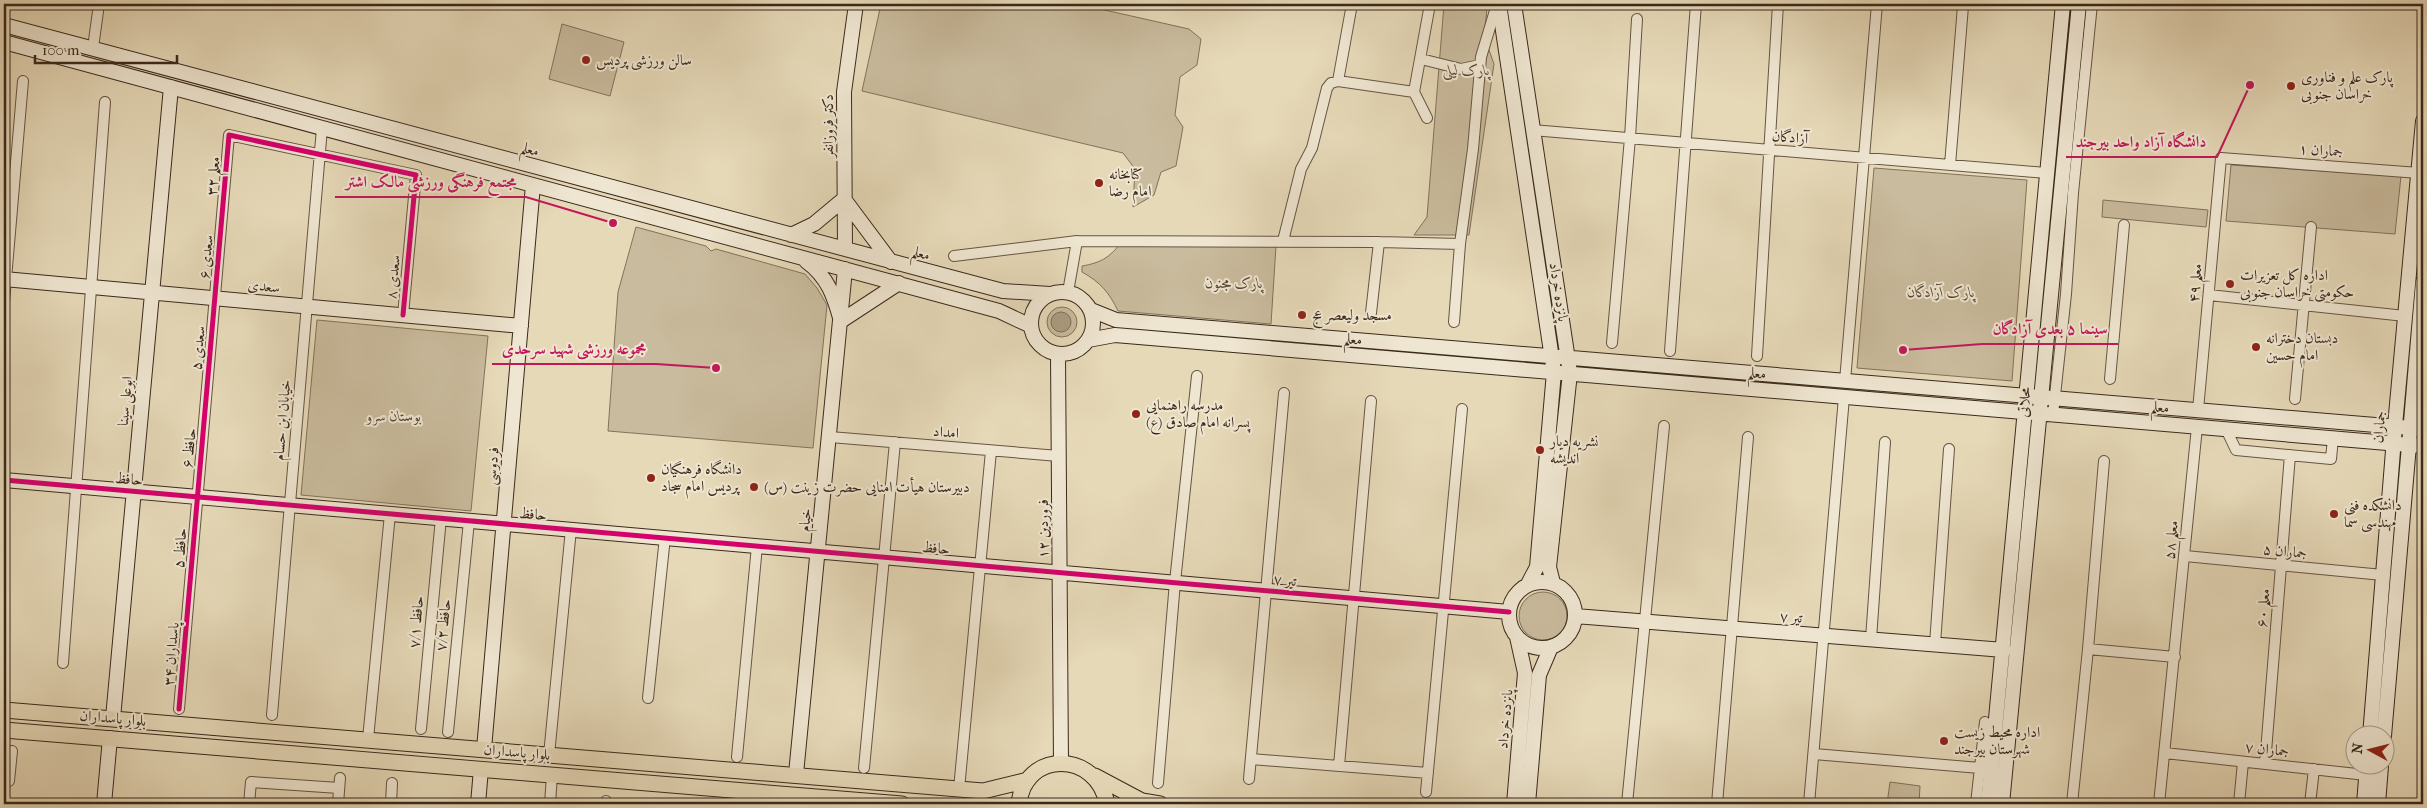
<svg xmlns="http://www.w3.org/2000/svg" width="2427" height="808" font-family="'IM FELL French Canon',Amiri,serif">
	<rect width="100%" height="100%" fill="#e6d9b8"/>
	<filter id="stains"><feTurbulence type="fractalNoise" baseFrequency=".004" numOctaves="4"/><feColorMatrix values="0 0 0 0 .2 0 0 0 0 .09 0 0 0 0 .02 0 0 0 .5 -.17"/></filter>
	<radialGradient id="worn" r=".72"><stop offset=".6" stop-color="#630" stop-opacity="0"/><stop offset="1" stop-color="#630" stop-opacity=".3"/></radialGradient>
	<path fill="#c9bb9d" stroke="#82725c" d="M881 4H1078L1189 29 1201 39 1197 65 1180 77 1175 115 1183 127 1176 166 1161 172 1154 195 1133 207 1135 169 1123 153 862 91Z
		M1444 4H1484L1487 9 1484 36 1494 64 1469 235H1414L1427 217Z
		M562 24 624 42 610 96 549 79Z
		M2231 165 2401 176 2395 234 2226 221Z
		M1874 168 2027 180 2012 381 1857 368Z
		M2103 200 2208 210 2206 227 2102 217Z
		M636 227 706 246 711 251 716 249 805 274 817 288 827 305 813 448 608 431 618 292Z
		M1120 244 1276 246 1271 324 1118 311C1109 292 1100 282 1082 272V266C1100 263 1109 258 1120 244Z
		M1047 322a15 15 0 1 1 30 0a15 15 0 1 1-30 0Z
		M317 320 488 336 471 511 301 495Z
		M1519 616a24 24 0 1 1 48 0a24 24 0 1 1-48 0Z
		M1890 782 1920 786 1919 804H1887Z"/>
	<path fill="#ac9d83" stroke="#7f6f5a" d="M1051 322a10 10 0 1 1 20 0a10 10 0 1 1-20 0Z"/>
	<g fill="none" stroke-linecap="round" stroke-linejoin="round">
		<g stroke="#665543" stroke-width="12">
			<path id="street" d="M93 48 99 4
				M1421 59 1461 69 1480 65
				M1338 81 1352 4
				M1427 118 1414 92 1430 4
				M1532 130 2046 173
				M1950 165 1963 6
				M1283 241 1301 169 1312 148 1327 88 1331 83 1338 81 1414 92
				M954 256 1077 241
				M1068 292 1077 241 1379 242 1460 244 1473 149 1481 57 1497 4
				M2209 295 2405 316
				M4 302 23 81
				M1371 313 1379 242
				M1454 322 1460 244
				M1612 343 1630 138 1637 19
				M1670 351 1696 4
				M1757 356 1778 4
				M2110 379 2124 225
				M1845 381 1877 4
				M2295 399 2311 227
				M2198 410 2221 158 2419 173
				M2053 414 2066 294 2073 193 2092 4
				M2226 429 2236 450 2331 459 2333 438
				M830 437 1059 456
				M2185 556 2383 575
				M1871 639 1885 442
				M1935 644 1949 449
				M2088 649 2175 657
				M63 663 105 102
				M648 698 665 537
				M179 709 229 135 416 175 403 315
				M272 715 322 128
				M421 729 441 518
				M448 732 469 521
				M368 739 390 514
				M2165 753 2366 775
				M1814 754 1980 768
				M549 755 571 529
				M737 757 757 546
				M1251 759 1428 773
				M2265 764 2290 455
				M1339 766 1371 401
				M864 768 895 442
				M1249 779 1284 393
				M4 780 9 781 12 751
				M1158 783 1175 582 1197 376
				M959 789 991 451
				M1426 792 1462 409
				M249 804 251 782 339 788
				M338 804 340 778
				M391 804 392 783
				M550 804 552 775
				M606 804V801
				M1627 804 1664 426
				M1717 804 1748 437
				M1809 804 1844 397
				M1976 804 1985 722
				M2072 804 2088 649 2104 461
				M2159 804 2197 427
				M2239 804 2243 762
				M2310 804 2314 769"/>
		</g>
		<g stroke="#3b291c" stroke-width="16">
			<path id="secondary" d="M1499 4 1554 372 1537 567 1528 584
				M1514 4 1570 373 1549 567 1553 583
				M4 25 1003 291 1050 294
				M4 42 999 311 1031 326
				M791 235 814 224 844 199 891 262
				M845 249 844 92 856 4
				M806 261C828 277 834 296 841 321L899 283
				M4 279 521 326
				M1031 323a31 31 0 1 1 62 0a31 31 0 1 1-62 0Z
				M1091 310 1116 320 2423 429
				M1088 340 1115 335 2423 446
				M1058 355 1061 763
				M4 480 1509 612
				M1509 615a33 33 0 1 1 66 0a33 33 0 1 1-66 0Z
				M1575 616 2004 650
				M113 718 171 87
				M2370 736 2395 426 2423 121
				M2384 736 2423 282
				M484 749 533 185
				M796 774 845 269
				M104 804 110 738
				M478 804 481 769
				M1514 804 1525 673 1517 637
				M1528 804 1539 675 1551 647
				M1988 804 2063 4
				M2002 804 2079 4
				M2364 804 2367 766
				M2378 804 2381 766"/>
		</g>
		<g stroke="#3b291c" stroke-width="17">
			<path id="primary" d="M4 710 983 791 1028 780
				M4 730 902 804
				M1095 776 1142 801 1160 804
				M1019 804C1024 750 1097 750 1107 804"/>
		</g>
		<use href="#street" stroke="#efe6d1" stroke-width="10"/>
		<use href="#secondary" stroke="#efe6d1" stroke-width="14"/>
		<use href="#primary" stroke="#e6d9b8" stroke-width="15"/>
		<g stroke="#efe6d1" stroke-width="8">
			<path id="cycleway" d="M4 480 1509 612
				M179 709 229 135 416 175 403 315"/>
		</g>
		<use href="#cycleway" stroke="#d6006c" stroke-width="5"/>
	</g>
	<g fill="#8f2418" stroke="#efe6d1" stroke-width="2">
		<circle cx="586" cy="60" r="5"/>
		<circle cx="2291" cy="86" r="5"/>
		<circle cx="1099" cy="183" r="5"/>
		<circle cx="2230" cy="284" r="5"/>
		<circle cx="1302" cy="315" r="5"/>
		<circle cx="2256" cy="347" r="5"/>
		<circle cx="1136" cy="414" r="5"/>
		<circle cx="1540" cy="450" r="5"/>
		<circle cx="651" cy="478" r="5"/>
		<circle cx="754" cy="487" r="5"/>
		<circle cx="2334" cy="514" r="5"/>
		<circle cx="1944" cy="741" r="5"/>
	</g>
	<g text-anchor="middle" stroke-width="4" stroke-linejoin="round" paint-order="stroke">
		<g font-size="15" fill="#3b291c" stroke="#efe6d1" text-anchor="start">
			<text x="596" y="65">سالن ورزشی پردیس</text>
			<text x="2301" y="82">پارک علم و فناوری<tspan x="2301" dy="17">خراسان جنوبی</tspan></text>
			<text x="1109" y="179">کتابخانه<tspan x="1109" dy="17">امام رضا</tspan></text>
			<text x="2240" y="280">اداره کل تعزیرات<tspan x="2240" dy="17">حکومتی خراسان جنوبی</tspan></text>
			<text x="1312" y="320">مسجد ولیعصر عج</text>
			<text x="2266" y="343">دبستان دخترانه<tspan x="2266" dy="17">امام حسین</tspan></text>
			<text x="1146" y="410">مدرسه راهنمایی<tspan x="1146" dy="17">پسرانه امام صادق (ع)</tspan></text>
			<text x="1550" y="446">نشریه دیار<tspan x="1550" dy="17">اندیشه</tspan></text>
			<text x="661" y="474">دانشگاه فرهنگیان<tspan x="661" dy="17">پردیس امام سجاد</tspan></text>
			<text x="764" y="492">دبیرستان هیأت امنایی حضرت زینت (س)</text>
			<text x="2344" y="510">دانشکده فنی<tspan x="2344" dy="17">مهندسی سما</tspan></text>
			<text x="1954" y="737">اداره محیط زیست<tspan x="1954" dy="17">شهرستان بیرجند</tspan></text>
		</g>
		<g font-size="15" font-style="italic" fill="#574636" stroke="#efe6d1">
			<text x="1466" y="75">پارک لیلی</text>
			<text x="1234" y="288">پارک مجنون</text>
			<text x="1941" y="297">پارک آزادگان</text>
			<text x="394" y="421">بوستان سرو</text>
		</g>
		<g font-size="15" fill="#3b291c" stroke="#efe6d1">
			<text transform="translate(828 126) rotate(-90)" y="5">دکتر فروزانفر</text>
			<text transform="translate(1790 137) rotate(5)" y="5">آزادگان</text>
			<text transform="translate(530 149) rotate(15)" y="5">معلم</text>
			<text transform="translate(2321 150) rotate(4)" y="5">جماران ۱</text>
			<text transform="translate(213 176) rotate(-85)" y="5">معلم ۳۲</text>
			<text transform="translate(921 253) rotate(15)" y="5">معلم</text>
			<text transform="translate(206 257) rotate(-85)" y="5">سعدی ۶</text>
			<text transform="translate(393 277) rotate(-85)" y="5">سعدی ۸</text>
			<text transform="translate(2195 283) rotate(-85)" y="5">معلم ۴۹</text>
			<text transform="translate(264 286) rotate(5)" y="5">سعدی</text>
			<text transform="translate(1559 292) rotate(81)" y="5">پانزده خرداد</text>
			<text transform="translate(1353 339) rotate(5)" y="5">معلم</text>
			<text transform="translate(198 348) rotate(-85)" y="5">سعدی ۵</text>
			<text transform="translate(1757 373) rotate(5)" y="5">معلم</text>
			<text transform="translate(125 401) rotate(-85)" y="5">ابوعلی سینا</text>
			<text transform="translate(2024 402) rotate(-84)" y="5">محلاتی</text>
			<text transform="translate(2160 407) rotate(5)" y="5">معلم</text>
			<text transform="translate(282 420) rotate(-85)" y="5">خیابان ابن حسام</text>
			<text transform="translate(2379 427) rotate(-85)" y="5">جماران</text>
			<text transform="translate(946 432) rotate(5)" y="5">امداد</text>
			<text transform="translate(189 448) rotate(-84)" y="5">حافظ ۶</text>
			<text transform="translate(492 466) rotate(-85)" y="5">فردوسی</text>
			<text transform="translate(129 479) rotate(5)" y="5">حافظ</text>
			<text transform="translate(533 514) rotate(5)" y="5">حافظ</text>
			<text transform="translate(805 520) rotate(-85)" y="5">خیام</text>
			<text transform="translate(1043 529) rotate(-90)" y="5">۱۲ فروردین</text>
			<text transform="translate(2171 540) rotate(-84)" y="5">معلم ۵۸</text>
			<text transform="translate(180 548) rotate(-86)" y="5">حافظ ۵</text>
			<text transform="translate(936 548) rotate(5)" y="5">حافظ</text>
			<text transform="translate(2285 551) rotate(6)" y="5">جماران ۵</text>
			<text transform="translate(1285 580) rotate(5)" y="5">۷ تیر</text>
			<text transform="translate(2263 608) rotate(-85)" y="5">معلم ۶۰</text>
			<text transform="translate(1791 617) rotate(4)" y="5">۷ تیر</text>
			<text transform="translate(416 622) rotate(-85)" y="5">حافظ ۷/۱</text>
			<text transform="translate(443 625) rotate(-84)" y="5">حافظ ۷/۲</text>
			<text transform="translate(171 654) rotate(-85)" y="5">پاسداران ۳۴</text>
			<text transform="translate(113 718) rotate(5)" y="5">بلوار پاسداران</text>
			<text transform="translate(1505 719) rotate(-85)" y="5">پانزده خرداد</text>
			<text transform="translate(2267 749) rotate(6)" y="5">جماران ۷</text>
			<text transform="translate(517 752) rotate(5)" y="5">بلوار پاسداران</text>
		</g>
	</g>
	<path fill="none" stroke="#c2185b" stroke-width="2" d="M2250 85L2217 157H2066M613 223L526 197H335M1903 350L1982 344H2118M716 368L656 364H492"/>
	<g fill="#c2185b" stroke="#efe6d1" stroke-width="2">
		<circle cx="2250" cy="85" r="5"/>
		<circle cx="613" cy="223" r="5"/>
		<circle cx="1903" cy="350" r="5"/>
		<circle cx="716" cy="368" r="5"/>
	</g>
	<g font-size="16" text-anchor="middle" font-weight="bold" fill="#c2185b" stroke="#efe6d1" stroke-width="4" stroke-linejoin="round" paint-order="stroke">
		<text x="2141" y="147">دانشگاه آزاد واحد بیرجند</text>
		<text x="431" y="187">مجتمع فرهنگی ورزشی مالک اشتر</text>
		<text x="2050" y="334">سینما ۵ بعدی آزادگان</text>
		<text x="574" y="354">مجموعه ورزشی شهید سرحدی</text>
	</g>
	<rect width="2427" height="808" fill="none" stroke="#e6d9b8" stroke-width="20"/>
	<rect x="5" y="5" width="2417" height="798" fill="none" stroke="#3b291c" stroke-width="2.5"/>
	<rect x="10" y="10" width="2407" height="788" fill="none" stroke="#3b291c"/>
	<g transform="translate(2370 750) rotate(277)"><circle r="24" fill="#efe6d1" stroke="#a79a89"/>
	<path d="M0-4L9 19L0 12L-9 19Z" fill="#8f2418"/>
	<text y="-8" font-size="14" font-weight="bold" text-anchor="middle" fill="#3b291c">N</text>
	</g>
	<path d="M35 55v8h142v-8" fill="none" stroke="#3b291c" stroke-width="2.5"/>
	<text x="42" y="55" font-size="15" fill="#3b291c" stroke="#efe6d1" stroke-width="4" paint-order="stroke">100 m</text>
	<rect width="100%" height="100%" filter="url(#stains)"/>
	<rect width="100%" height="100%" fill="url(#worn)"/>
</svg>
